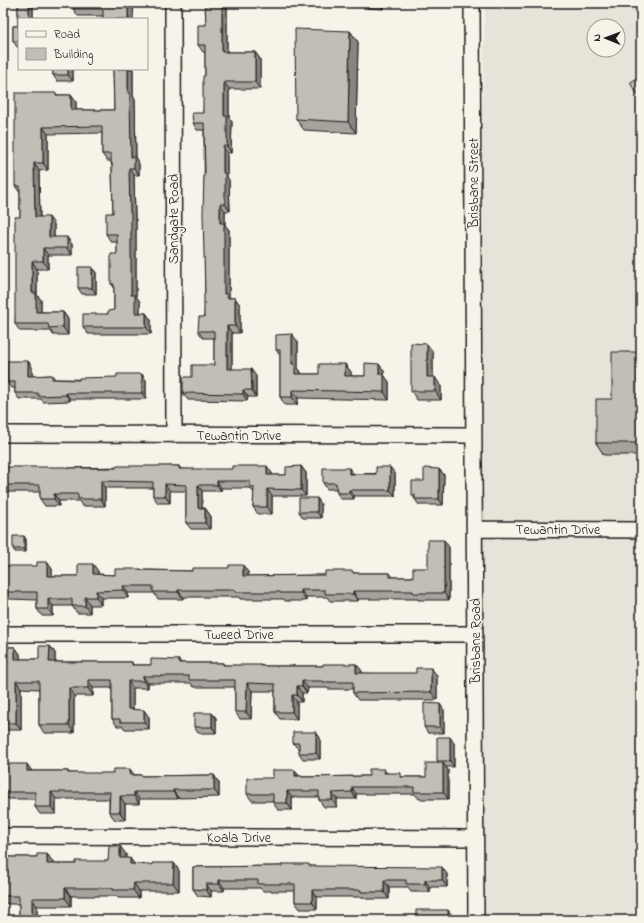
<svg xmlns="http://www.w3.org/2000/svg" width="644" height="923" font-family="'Indie Flower',sans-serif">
	<rect width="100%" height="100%" fill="#f7f3e8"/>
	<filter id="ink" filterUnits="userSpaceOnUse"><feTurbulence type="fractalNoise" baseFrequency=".025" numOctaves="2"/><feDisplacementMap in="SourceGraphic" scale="8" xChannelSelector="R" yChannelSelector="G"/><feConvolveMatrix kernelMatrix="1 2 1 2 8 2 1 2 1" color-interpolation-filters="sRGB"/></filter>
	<g filter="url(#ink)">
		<path fill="#e6e3d9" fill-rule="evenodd" d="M485 3H641V920H473L481 196ZM594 26H618V50H594Z"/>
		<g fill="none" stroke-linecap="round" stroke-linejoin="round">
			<g stroke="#1c1c1c" stroke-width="18">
				<path id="minor" d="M173 3 174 435
					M472 3 476 920
					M3 434 474 435
					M475 529 641 530
					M3 634H475
					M3 836 475 838"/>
			</g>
			<use href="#minor" stroke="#f7f3e8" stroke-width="15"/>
		</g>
		<path fill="#a5a39c" stroke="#1c1c1c" d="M18 3H33V18H38L39 19H19V47H17L13 41V26H18Z
			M134 3 103 16H78L73 9Z
			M205 3H236V7H227V52H255L260 59V89H229V118L232 122 231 153H227V177L229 180 230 211H225V225L229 230V297L230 298H235L240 305V333H232V369L256 376V397H248L247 401 188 400 183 393 192 377 214 365V338H203L198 331 204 317 205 294 204 130H197L193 123 203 113 205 76V52H203L198 45 206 25Z
			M364 3H383V9L367 8Z
			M350 31 358 42 356 133 304 130 296 119Z
			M53 69H73V81H57L53 75Z
			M113 69H133V96L135 100 136 159 139 164V175H134L135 218 136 220V296L140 302V313H146L151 320V334H88L83 327 114 310V287L111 284 117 254V242H111L106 234 113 213 112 166 111 163V161H107L102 154V133L48 134V170L39 171 40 217 54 224V237L72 244V255H48V269H37V295L41 300V312H63L68 319V335H53L51 331H20L15 324 20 217V193L15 186 56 93 57 95H71L76 102V110H114Z
			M92 267 96 273V294H82L78 288Z
			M298 342V368L301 372V374H319L345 364 351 372V376H365L384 371V375L389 382V400L298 398 297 405H285L280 397V355L276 350Z
			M427 344 433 352V377L441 386V400H417L411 391Z
			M641 352V455H604L596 443 612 399Z
			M28 361 32 367V376L52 375 55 379 146 380V399H70V401L43 402 41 399H19L15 393V388H11L7 382Z
			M179 466 181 469 272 473V475H286L301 466 306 473V496H272V514H258L253 507 254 493 250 488H221V491H202V508H205L210 515V529H191L186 523V491H170V503H158L153 496V488H105V506H82L79 501H59V506H45L40 499V492H8L4 485 68 468Z
			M349 468 353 474 395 473V496H354V499H341L337 493V489H327L323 483Z
			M439 469 444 475 443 505H419L412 495 424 481Z
			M317 498 321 504V518H303L299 512Z
			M26 539V552H15L13 549Z
			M449 547V600H418V599H358V601H330L327 597H306V601H285L284 599H240L239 597H183V599H158L154 593H128V598H101V605H90V613H77L72 606H53V616H42L37 609V600L9 599 4 592 37 566 47 562 52 569V576H78L98 571V574L115 575 141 569 142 570 248 572V576L325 575 354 573H390L393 577H413L428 568Z
			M50 646 55 653V662H132L133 665H151L179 660 181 663H223L224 665 262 666H323L356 664 362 671 361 673 437 675V700H358L353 693V689H328L327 688H308L307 693H302V702H297V719H280L275 712V691H252L251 719H240L235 712V687H194L191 683H148V688H133V709L149 717V729H125L122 726H117L112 719V688H93V696H74V733H44L39 725V689L21 688V730H7L3 724V647H15L20 654V659H39Z
			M444 710V733H428L424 727Z
			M212 713 216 718V733H198L194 727Z
			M316 732 320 738V759H303L299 753V749H298L293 743Z
			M454 743V767H446L448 770V799H419L415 794H356V799H337V807H324L319 800V797H292V810H278L273 803V801H252L247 794 273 778 295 770 299 776 303 777 369 776 384 769 387 773 403 777H426L438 763 437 761Z
			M3 764 32 771H68L69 773 142 775V776L214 775 219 783V797L178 798V799H139V804H125V820H115L109 812V799H56V814H40L35 807V799H8L3 793Z
			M47 854 53 862V864H76L108 861 126 854V858L135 865H152L174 863 179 871V891H139V898H118L117 896H71V906H37V920H19V904H7L3 898V857H37Z
			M282 866H310L447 874V887H430V892H411L408 887H389V899H366L364 897H317V909H300L295 902V891H263L260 888H224V891H211V897L198 896 193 889V867Z"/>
		<path fill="#86857f" stroke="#1c1c1c" d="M29 3H33V19L29 18Z
			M128 3H134L133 19H128Z
			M222 3H224L227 7V59L222 52Z
			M234 3H236V7Z
			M378 3H383V9Z
			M350 31 358 42 356 133 348 122Z
			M255 52 260 59V89L255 82Z
			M68 69H73V81L68 75Z
			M128 69H133V96L135 100 136 159 139 164V175L134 168 131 157 128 93Z
			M224 82 229 89V118L232 122 231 153 227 146 224 116Z
			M71 95 76 102V117L71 110Z
			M43 127 48 134V170L43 163Z
			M223 146 227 153V177L229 180 230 211 225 204 223 173Z
			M34 163 39 171 40 224 35 217Z
			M129 168 134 175 135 218 136 220V296L140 302V320L135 313 131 295Z
			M220 204 225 211V225L229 230V297L231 300 232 305 224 294 220 223Z
			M49 217 54 224V244L49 237Z
			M67 237 72 244V255L67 248Z
			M43 248 48 255V269L43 261Z
			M32 261 37 269V295L41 300V320L36 312 32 293Z
			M92 267 96 273V294L92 288Z
			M235 298 240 305V333L235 326Z
			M63 312 68 319V335L63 327Z
			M146 313 151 320V334L146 327Z
			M227 326 232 333V376L227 369Z
			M292 334 298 342V368L301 372V382L295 374 292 364Z
			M427 344 433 352V386L427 377Z
			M28 361 32 367V382L28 376Z
			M345 364 351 372V384L345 376Z
			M379 364 384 371V375L389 382V400L384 392 379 374Z
			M251 369 256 376V397L252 390Z
			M142 374 146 380V399L142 393Z
			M435 377 441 386V400L435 391Z
			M243 390 248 397 247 401 243 394Z
			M292 390 298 398 297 405 292 397Z
			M66 393 70 399V401L66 395Z
			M267 466 272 473V482L267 475Z
			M301 466 306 473V496L301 490Z
			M390 467 395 473V496L390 490Z
			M349 468 354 474H349Z
			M439 469 444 475 443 505 439 499Z
			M101 481 105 488V506L101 499Z
			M217 481 221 488V491L217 485Z
			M165 484 170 491V503L165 496Z
			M198 485 202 491V515L198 508Z
			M267 489 272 496V514L267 507Z
			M349 490 354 496V499L349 493Z
			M54 494 59 501V506L54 499Z
			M317 498 321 504V518L317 512Z
			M205 508 210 515V529L205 523Z
			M24 536 26 539V552L24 549Z
			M444 540 449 547V600L444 593Z
			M47 562 52 569V583L47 576Z
			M93 564 98 571V582L93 574Z
			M243 565 248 572V583L243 576Z
			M123 586 128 593V598L123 590Z
			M178 590 183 597V599L178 592Z
			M301 590 306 597V601L301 593Z
			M96 591 101 598V605L96 597Z
			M353 591 358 599V601L353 594Z
			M85 597 90 605V613L85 606Z
			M48 599 53 606V616L48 609Z
			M50 646 55 653V669L49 662Z
			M15 647 20 654V667L15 659Z
			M356 664 362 671 361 680 356 673Z
			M431 668 437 675V700L431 692Z
			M143 676 148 683V688L143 681Z
			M88 680 93 688V696L88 688Z
			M16 681 21 688V730L16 723Z
			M128 681 133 688V717L128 709Z
			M302 681 308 688 307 693 302 686Z
			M247 683 252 691 251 719 246 712Z
			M297 686 302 693V702L297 695Z
			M69 688 74 696V733L69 725Z
			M292 695 297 702V719L292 712Z
			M440 704 444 710V733L440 727Z
			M144 710 149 717V729L144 722Z
			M212 713 216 718V733L212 727Z
			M316 732 320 738V759L316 753Z
			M450 737 454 743V767L450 761Z
			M443 763 448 770V799L443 792Z
			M27 764 32 771H27Z
			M130 769 136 777 130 775Z
			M295 770 299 776H295Z
			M214 775 219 783V797L214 790Z
			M352 787 356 794V799L352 792Z
			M173 790 178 798V799L173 792Z
			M287 791 292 797V810L287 803Z
			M51 792 56 799V814L51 807Z
			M134 792 139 799V804L134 796Z
			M332 793 337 799V807L332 800Z
			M120 796 125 804V820L120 812Z
			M120 846 126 854 125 866 120 858Z
			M47 854 53 862V872L47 864Z
			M130 858 136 866 130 864Z
			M174 863 179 871V891L173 883Z
			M442 867 447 874V887L442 880Z
			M219 880 224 888V891L219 884Z
			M384 880 389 887V899L384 892Z
			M425 880 430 887V892L425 884Z
			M134 883 139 891V898L133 890Z
			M206 884 211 891V897L206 890Z
			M65 888 71 896V906L65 898Z
			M312 890 317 897V909L312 902Z
			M32 898 37 906V920H32Z
			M448 910 452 915V920H448Z"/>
		<path fill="#c0beb5" stroke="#1c1c1c" d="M18 3H29V18H38V19H19V41H13V26H18Z
			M73 3H128V19H103V9H73Z
			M205 3H222V52H255V82H224V116H227V146H223V173H225V204H220V223H224V294H227V298H235V326H227V369H251L252 390H243V394L183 393V377H192V365H214V331H198L199 317H204V294H205L203 214 204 173H205L204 123H193L192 113H203V76H205V45H198V25H206Z
			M295 29 350 31 348 122 296 119Z
			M53 69H68V75H53Z
			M113 69H128V93H130L131 157H134V168H129L130 213H131V295H135V313H146V327H83V314H108V311L114 310V284H111V254H117V234H106V213H113L112 163H111V154H102V126L43 127V163H34L35 217H49V237H67V248H43V261H32V293H36V312H63V327L49 328 48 324H15V217H20V186H15V93H56V95H71V110H114Z
			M641 74V99L630 83Z
			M78 267H92V288H78Z
			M292 334V364H295V374H319V364H345V376H365V363L379 364V374H384V392L292 390V397H280V350H276V335Z
			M411 343 427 344V377H435V391H411Z
			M612 352H641V443H596V399H612Z
			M7 361H28V376L52 375V379L79 380V378L117 377V374H142V393H66V395L38 396V393H15V382H7Z
			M116 466H179V469H232V466H267V475H286V467L301 466V490L267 489V507H253L254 487H250V481H217V485H198V508H205V523H186V485L165 484V496H153V482L101 481V499H78V494H54V499H40V485H4V467H67V468H116Z
			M376 467H390V490H349V493H337L336 483H323V468H349V474H376Z
			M424 468 439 469V499H415V495H412V481H424Z
			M299 498H317V512H299Z
			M13 536H24V549H13Z
			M428 540H444V593H413V591H353V594H325V590H301V593H280V592H235V590H178V592H153V586H123V590L96 591V597H85V606H72V599H48V609H37V592H4V566H37V562H47V576H78V564H93V574L115 575V569H141V570L192 571V568H229V565H243V576L325 575V571H353V573H390V577H413V568H428Z
			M39 646H50L49 662H132V665H151V659L179 660V663H223V665H261V666H323V664H356V673H416V668H431V692L353 693V682H323V681H302V686H297V695H292V712H275V684L247 683 246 712H235V680H189V676H143V681H128V709L144 710V722H120V719H112V680H88V688H69V725H39V681H16V723H3V647H15V659H39Z
			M424 703 440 704V727H424Z
			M194 713H212V727H194Z
			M293 732H316V753H299V743H293Z
			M437 737H450V761H437Z
			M426 763H443V792H414V787H352V792L332 793V800H319V791H287V803H273V794H247V778H273V770H295V776H302V777L369 776V769H384V773H401V777H426Z
			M3 764H27V771H68V773H113V769H130V775H142V776L214 775V790H173V792H134V796H120V812H109L110 792H51V807H35V792H3Z
			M109 846H120V858H130V864L152 865V863H174L173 883H134L133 890H113V888H65V898H32V920H19V896H3V857H37V854H47V864H76V861H108Z
			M282 864H309V866L442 867V880H425V884H406V880H384V892H361V890H312V902H295V884H258V880H219V884H206V890L193 889V867L282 866Z
			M416 910H448V920H416Z"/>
	</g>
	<g text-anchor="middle" stroke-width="3" stroke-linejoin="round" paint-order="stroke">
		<g font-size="14" fill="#1c1c1c" stroke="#f7f3e8">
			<text transform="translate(473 183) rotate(-90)" y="5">Brisbane Street</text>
			<text transform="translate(173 219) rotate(-90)" y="5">Sandgate Road</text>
			<text x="239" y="440">Tewantin Drive</text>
			<text x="558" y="534">Tewantin Drive</text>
			<text x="239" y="639">Tweed Drive</text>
			<text transform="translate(475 641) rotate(-90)" y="5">Brisbane Road</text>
			<text x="239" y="842">Koala Drive</text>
		</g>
	</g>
	<rect width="644" height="923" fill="none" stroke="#f7f3e8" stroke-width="16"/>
	<rect x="8" y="8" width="628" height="907" fill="none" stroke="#1c1c1c" stroke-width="1.5" filter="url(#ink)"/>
	<rect x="18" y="18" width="130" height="52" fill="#f7f3e8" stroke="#9f9d96"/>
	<rect x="26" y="31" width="20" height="6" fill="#f7f3e8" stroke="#9f9d96"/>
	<text x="54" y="38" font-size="12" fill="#1c1c1c">Road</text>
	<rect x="26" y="48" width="20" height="12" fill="#c0beb5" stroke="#9f9d96"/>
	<text x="54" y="58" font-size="12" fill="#1c1c1c">Building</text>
	<g transform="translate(606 38) rotate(271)"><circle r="19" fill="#f7f3e8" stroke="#9f9d96"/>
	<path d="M0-3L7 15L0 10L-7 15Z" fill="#1c1c1c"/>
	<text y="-6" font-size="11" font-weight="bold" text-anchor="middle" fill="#1c1c1c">N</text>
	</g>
</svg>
